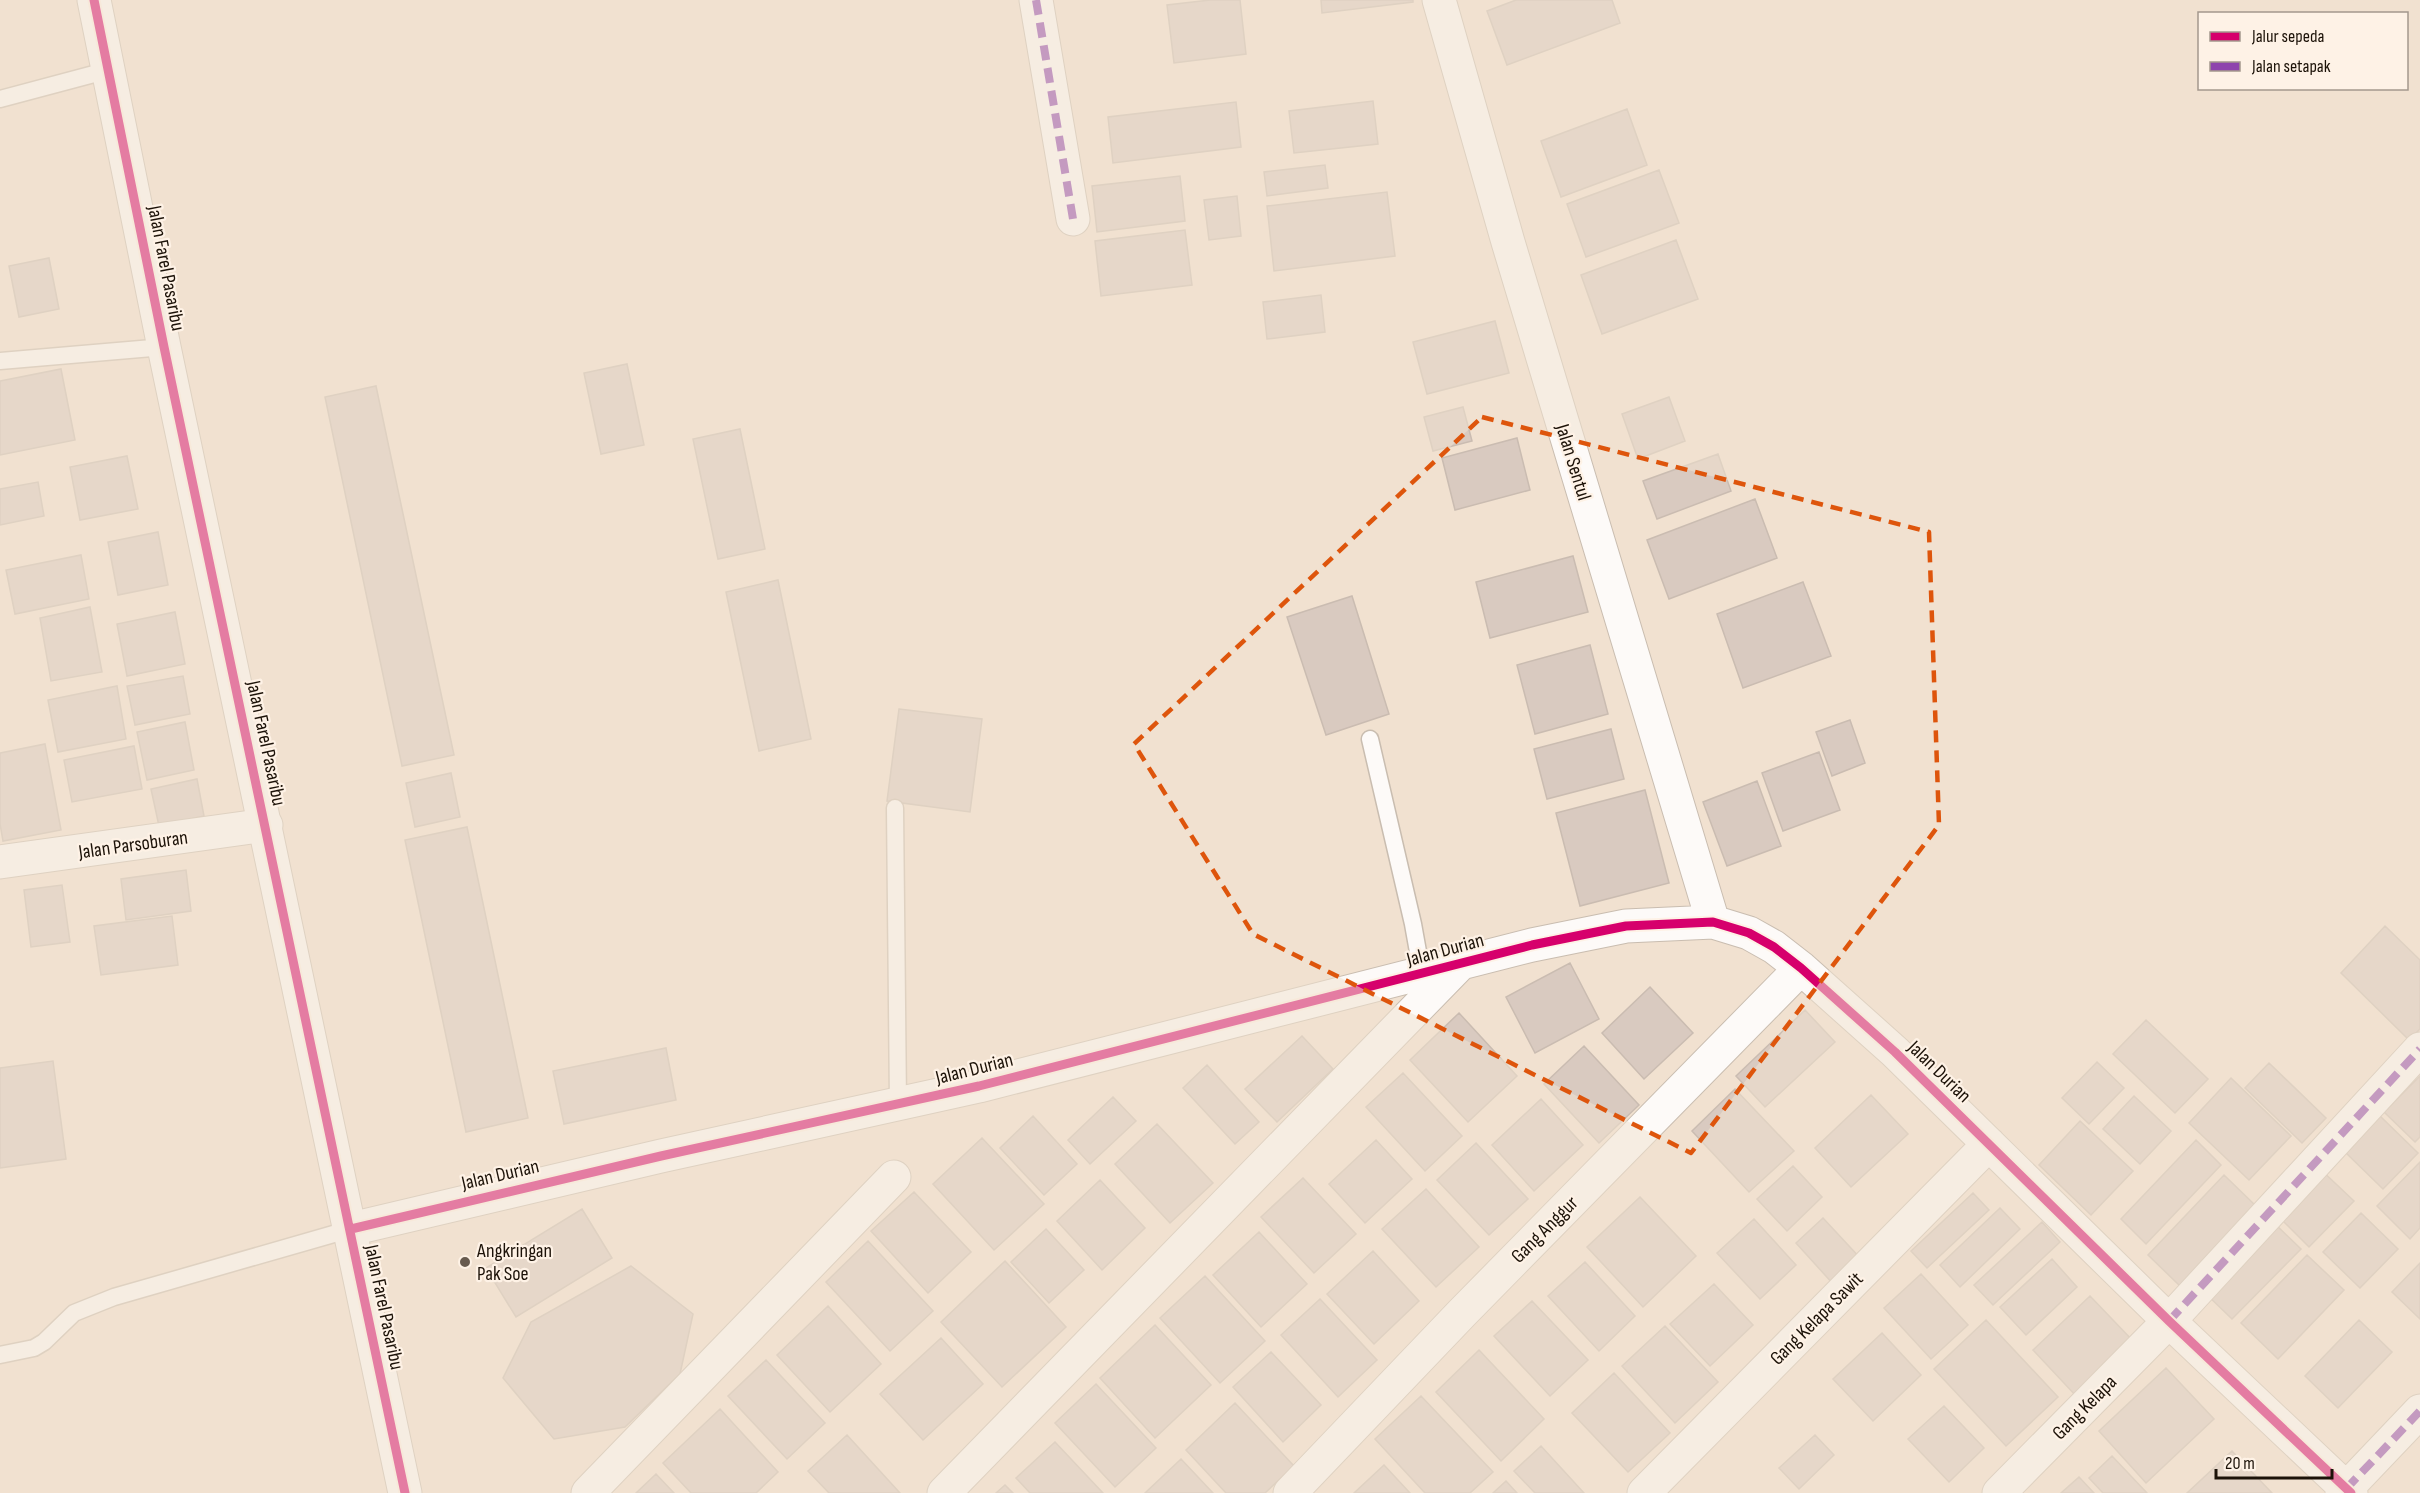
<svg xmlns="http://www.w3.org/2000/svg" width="2420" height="1493" font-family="'Sofia Sans Condensed',sans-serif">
	<rect width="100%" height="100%" fill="#f1e1d0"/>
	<path fill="#d9cac0" stroke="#cabcb1" stroke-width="1.5" d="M1210 0H1240L1246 54 1174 63 1167 5Z
		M1321 0H1413V2L1322 13Z
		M1516 0H1612L1620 23 1507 65 1487 11Z
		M1373 101 1378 144 1294 153 1289 111Z
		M1236 102 1241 147 1113 163 1108 117Z
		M1627 109 1647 165 1561 197 1541 141Z
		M1325 165 1328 188 1267 196 1264 172Z
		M1659 170 1679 223 1586 257 1567 204Z
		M1180 176 1185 221 1097 232 1092 186Z
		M1387 192 1395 256 1274 271 1267 206Z
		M1237 196 1241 236 1209 240 1204 200Z
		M1185 230 1192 285 1101 296 1095 241Z
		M1676 240 1698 299 1602 334 1581 275Z
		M49 258 59 309 19 317 9 266Z
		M1321 295 1325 332 1267 339 1263 302Z
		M1495 321 1509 373 1427 394 1413 342Z
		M627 364 644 445 601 454 584 373Z
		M61 369 75 440 0 455V381Z
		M376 386 454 755 402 766 325 397Z
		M1669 397 1685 441 1638 459 1622 414Z
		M1463 407 1472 441 1433 451 1424 417Z
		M740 429 765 549 718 559 693 439Z
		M1517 438 1530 490 1455 510 1442 458Z
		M1718 454 1731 491 1657 519 1643 481Z
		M127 456 138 509 80 520 70 467Z
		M38 482 44 516 0 525V489Z
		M1755 499 1777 558 1669 599 1647 540Z
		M158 532 168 585 118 595 108 542Z
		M81 555 89 599 15 614 6 570Z
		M1573 556 1588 612 1490 638 1476 582Z
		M778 580 811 739 759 751 726 592Z
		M1803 582 1831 656 1743 688 1717 614Z
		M1352 596 1389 714 1326 735 1287 617Z
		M90 607 102 672 51 681 40 618Z
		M175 612 185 664 127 676 117 624Z
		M1590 645 1608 714 1535 734 1517 665Z
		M183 676 190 714 135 725 127 686Z
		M117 686 126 739 58 752 48 700Z
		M899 709 982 719 970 812 887 801Z
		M1850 720 1865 763 1832 776 1816 732Z
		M185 722 194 770 147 780 137 732Z
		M1611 729 1624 779 1547 799 1534 749Z
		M45 744 61 830 3 841 0 824V753Z
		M134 746 142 789 72 802 64 760Z
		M1819 752 1840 810 1783 831 1762 773Z
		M451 773 460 817 415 827 406 783Z
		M197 779 204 816 159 826 151 789Z
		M1757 781 1781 846 1727 866 1703 802Z
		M1645 790 1669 883 1580 906 1556 813Z
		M467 827 528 1118 466 1132 405 840Z
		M186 870 191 911 126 920 121 879Z
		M62 885 70 942 31 947 24 890Z
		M172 916 178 965 101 975 94 926Z
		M2385 926 2420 960V1029L2409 1040 2341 973Z
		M1570 963 1599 1019 1535 1053 1506 997Z
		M1650 987 1693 1033 1644 1079 1602 1033Z
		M1805 1010 1835 1042 1765 1107 1736 1076Z
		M1459 1013 1517 1076 1468 1122 1410 1060Z
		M2146 1020 2208 1079 2175 1113 2113 1054Z
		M1302 1036 1333 1069 1277 1122 1245 1089Z
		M1584 1046 1639 1105 1599 1143 1544 1084Z
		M666 1048 676 1100 564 1124 553 1071Z
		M53 1061 66 1159 0 1168V1068Z
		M2097 1062 2124 1088 2089 1124 2062 1098Z
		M2269 1063 2326 1118 2302 1143 2245 1088Z
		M1207 1065 1259 1122 1235 1144 1183 1088Z
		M1403 1073 1462 1136 1425 1171 1366 1107Z
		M2420 1076V1137L2415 1142 2384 1112Z
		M2231 1078 2291 1136 2249 1180 2189 1123Z
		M1735 1089 1794 1151 1749 1192 1692 1131Z
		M1871 1095 1908 1134 1851 1187 1815 1148Z
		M2134 1096 2171 1131 2140 1164 2103 1129Z
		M1113 1097 1136 1121 1090 1164 1068 1140Z
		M1541 1099 1583 1145 1534 1191 1492 1145Z
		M2379 1115 2418 1153 2383 1189 2344 1151Z
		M1033 1116 1077 1164 1044 1195 1000 1148Z
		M2080 1121 2133 1171 2091 1215 2039 1165Z
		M1157 1124 1213 1183 1170 1223 1115 1164Z
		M982 1138 1044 1204 994 1250 933 1184Z
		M1376 1140 1412 1179 1365 1223 1329 1184Z
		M2196 1140 2221 1165 2146 1244 2121 1219Z
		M1476 1143 1528 1199 1489 1235 1437 1180Z
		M2420 1162V1228L2410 1239 2377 1206Z
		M1793 1166 1822 1197 1787 1231 1757 1199Z
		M2317 1166 2354 1201 2309 1247 2273 1211Z
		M2224 1175 2257 1207 2181 1287 2148 1255Z
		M1303 1178 1356 1234 1314 1273 1261 1217Z
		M1100 1180 1145 1228 1102 1270 1057 1221Z
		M1426 1189 1479 1247 1436 1287 1382 1229Z
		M914 1192 971 1252 928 1293 871 1231Z
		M1973 1193 1989 1210 1927 1268 1911 1251Z
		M1640 1197 1696 1256 1643 1307 1587 1247Z
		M2000 1208 2020 1229 1960 1287 1940 1265Z
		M582 1209 612 1258 516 1317 486 1268Z
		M2361 1213 2398 1249 2360 1288 2323 1252Z
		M1823 1218 1862 1260 1834 1285 1796 1243Z
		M1754 1219 1796 1265 1760 1299 1717 1253Z
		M2272 1221 2301 1249 2232 1319 2204 1292Z
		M2042 1222 2060 1242 1993 1305 1974 1285Z
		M1046 1229 1084 1270 1049 1303 1011 1262Z
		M1259 1232 1307 1284 1261 1327 1213 1275Z
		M868 1241 933 1311 890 1351 826 1282Z
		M1373 1251 1419 1301 1374 1344 1327 1294Z
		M2307 1255 2344 1290 2278 1359 2241 1323Z
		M2052 1259 2077 1287 2026 1335 2000 1307Z
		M1005 1261 1066 1327 1002 1387 941 1322Z
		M1585 1262 1635 1316 1599 1351 1548 1296Z
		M2420 1263V1319L2392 1292Z
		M631 1266 693 1314 680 1374 625 1427 554 1439 503 1378 531 1322Z
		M1921 1274 1968 1325 1931 1359 1884 1308Z
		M1205 1276 1265 1341 1220 1383 1160 1318Z
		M1714 1284 1753 1325 1710 1366 1670 1324Z
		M2090 1296 2134 1342 2077 1397 2033 1350Z
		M1320 1299 1377 1360 1338 1397 1281 1335Z
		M1532 1301 1588 1360 1550 1396 1494 1336Z
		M828 1306 881 1364 830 1412 777 1355Z
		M1986 1320 2058 1397 2006 1446 1934 1369Z
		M2359 1320 2392 1352 2338 1408 2305 1376Z
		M1155 1325 1211 1385 1155 1438 1100 1378Z
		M1665 1326 1718 1382 1675 1423 1622 1366Z
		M1882 1333 1921 1375 1873 1421 1833 1379Z
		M941 1338 983 1384 923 1440 880 1394Z
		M1479 1350 1544 1419 1501 1461 1436 1392Z
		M1271 1352 1321 1405 1283 1442 1233 1387Z
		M766 1360 825 1423 787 1459 728 1396Z
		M2166 1368 2214 1419 2146 1483 2099 1431Z
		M1614 1373 1670 1433 1628 1472 1572 1413Z
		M1096 1384 1156 1448 1115 1487 1055 1423Z
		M1421 1396 1493 1472 1470 1493H1425L1375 1439Z
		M1235 1403 1294 1466 1265 1493H1226L1186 1450Z
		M1944 1406 1984 1448 1949 1482 1908 1439Z
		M720 1409 778 1472 756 1493H691L663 1463Z
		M847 1435 900 1493H829L808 1471Z
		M1815 1435 1834 1455 1799 1489 1779 1468Z
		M1055 1442 1103 1493H1030L1016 1478Z
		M1541 1446 1584 1493H1535L1514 1471Z
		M2232 1451 2272 1493H2187Z
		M2112 1456 2147 1493H2103L2089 1478Z
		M1181 1459 1213 1493H1145Z
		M1384 1465 1410 1493H1354Z
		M656 1474 674 1493H636Z
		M2079 1477 2094 1493H2061Z
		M1506 1481 1517 1493H1493Z
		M1005 1485 1013 1493H996Z"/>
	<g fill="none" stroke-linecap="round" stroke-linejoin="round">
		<g stroke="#c9bdb0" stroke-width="19">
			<path id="service" d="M0 99 109 70
				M0 361 164 347
				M1370 739 1413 924 1422 974
				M895 808 898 1104
				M0 1355 34 1348 44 1342 74 1313 114 1297 351 1229"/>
		</g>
		<g stroke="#c9bdb0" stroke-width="35">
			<path id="minor" d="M1036 0 1073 219
				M1439 0 1508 242 1713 922
				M0 862 266 825
				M351 1229 661 1156 979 1086 1532 945 1626 926 1713 922 1749 933 1774 947 1801 968 1895 1052 2169 1321 2351 1493
				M588 1493 894 1177
				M944 1493 1460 964
				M1290 1493 1462 1313 1801 968
				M1644 1493 1989 1144
				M1999 1493 2169 1321 2420 1049
				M2342 1493 2420 1411"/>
		</g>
		<g stroke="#c9bdb0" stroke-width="35">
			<path id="tertiary" d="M94 0 164 347 405 1493"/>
		</g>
		<use href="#service" stroke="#fdfaf8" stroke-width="16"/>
		<use href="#minor" stroke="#fdfaf8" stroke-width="33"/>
		<use href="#tertiary" stroke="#fdfaf8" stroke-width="33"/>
		<path stroke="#8e44ad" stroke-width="8" stroke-dasharray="15 8" stroke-linecap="butt" d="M1036 0 1073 219
			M2169 1321 2420 1049
			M2346 1489 2420 1411"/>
		<g stroke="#fef2e6" stroke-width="13">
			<path id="cycleway" d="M94 0 164 347 405 1493
				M351 1229 661 1156 979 1086 1532 945 1626 926 1713 922 1749 933 1774 947 1801 968 1895 1052 2169 1321 2351 1493"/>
		</g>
		<use href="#cycleway" stroke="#d6006c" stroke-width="9"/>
	</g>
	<path d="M0 0H2420V1493H0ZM1482 417 1929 532 1939 825 1691 1153 1253 934 1134 744Z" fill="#f1e1d0" fill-opacity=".55" fill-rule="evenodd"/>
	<path fill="none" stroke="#de550c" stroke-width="4.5" stroke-dasharray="12 8" stroke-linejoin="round" d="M1482 417 1929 532 1939 825 1691 1153 1253 934 1134 744Z"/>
	<circle fill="#675a4e" stroke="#fef2e6" stroke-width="2" cx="465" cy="1262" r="6"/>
	<g text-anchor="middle" stroke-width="4.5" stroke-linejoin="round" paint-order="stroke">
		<g font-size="20" fill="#1c1208" stroke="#fef2e6">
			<text transform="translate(167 268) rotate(79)" y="7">Jalan Farel Pasaribu</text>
			<text transform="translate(1574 462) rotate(73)" y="7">Jalan Sentul</text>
			<text transform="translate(267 743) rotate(78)" y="7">Jalan Farel Pasaribu</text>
			<text transform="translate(133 844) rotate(-8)" y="7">Jalan Parsoburan</text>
			<text transform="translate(1445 949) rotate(-15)" y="7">Jalan Durian</text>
			<text transform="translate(974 1068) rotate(-14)" y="7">Jalan Durian</text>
			<text transform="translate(1940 1071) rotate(44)" y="7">Jalan Durian</text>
			<text transform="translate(500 1174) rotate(-13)" y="7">Jalan Durian</text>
			<text transform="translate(1544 1229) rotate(-45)" y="7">Gang Anggur</text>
			<text transform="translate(385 1307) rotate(78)" y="7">Jalan Farel Pasaribu</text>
			<text transform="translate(1816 1318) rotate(-45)" y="7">Gang Kelapa Sawit</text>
			<text transform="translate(2084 1407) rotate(-45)" y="7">Gang Kelapa</text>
		</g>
		<g font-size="20" fill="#1c1208" stroke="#fef2e6" text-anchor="start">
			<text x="477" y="1257">Angkringan<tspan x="477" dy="23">Pak Soe</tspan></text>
		</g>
	</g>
	<rect x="2198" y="12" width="210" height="78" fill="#fef2e6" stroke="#a4988d" stroke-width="1.5"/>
	<rect x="2210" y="32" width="30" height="9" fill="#d6006c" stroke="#a4988d" stroke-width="1.5"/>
	<text x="2252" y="42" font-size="18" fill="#1c1208">Jalur sepeda</text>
	<rect x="2210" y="62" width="30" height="9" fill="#8e44ad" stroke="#a4988d" stroke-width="1.5"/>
	<text x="2252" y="72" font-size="18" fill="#1c1208">Jalan setapak</text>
	<path d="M2216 1469v9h116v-9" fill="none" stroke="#1c1208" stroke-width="3"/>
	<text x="2225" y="1469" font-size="18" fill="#1c1208" stroke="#fef2e6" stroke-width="4.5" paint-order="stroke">20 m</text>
</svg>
